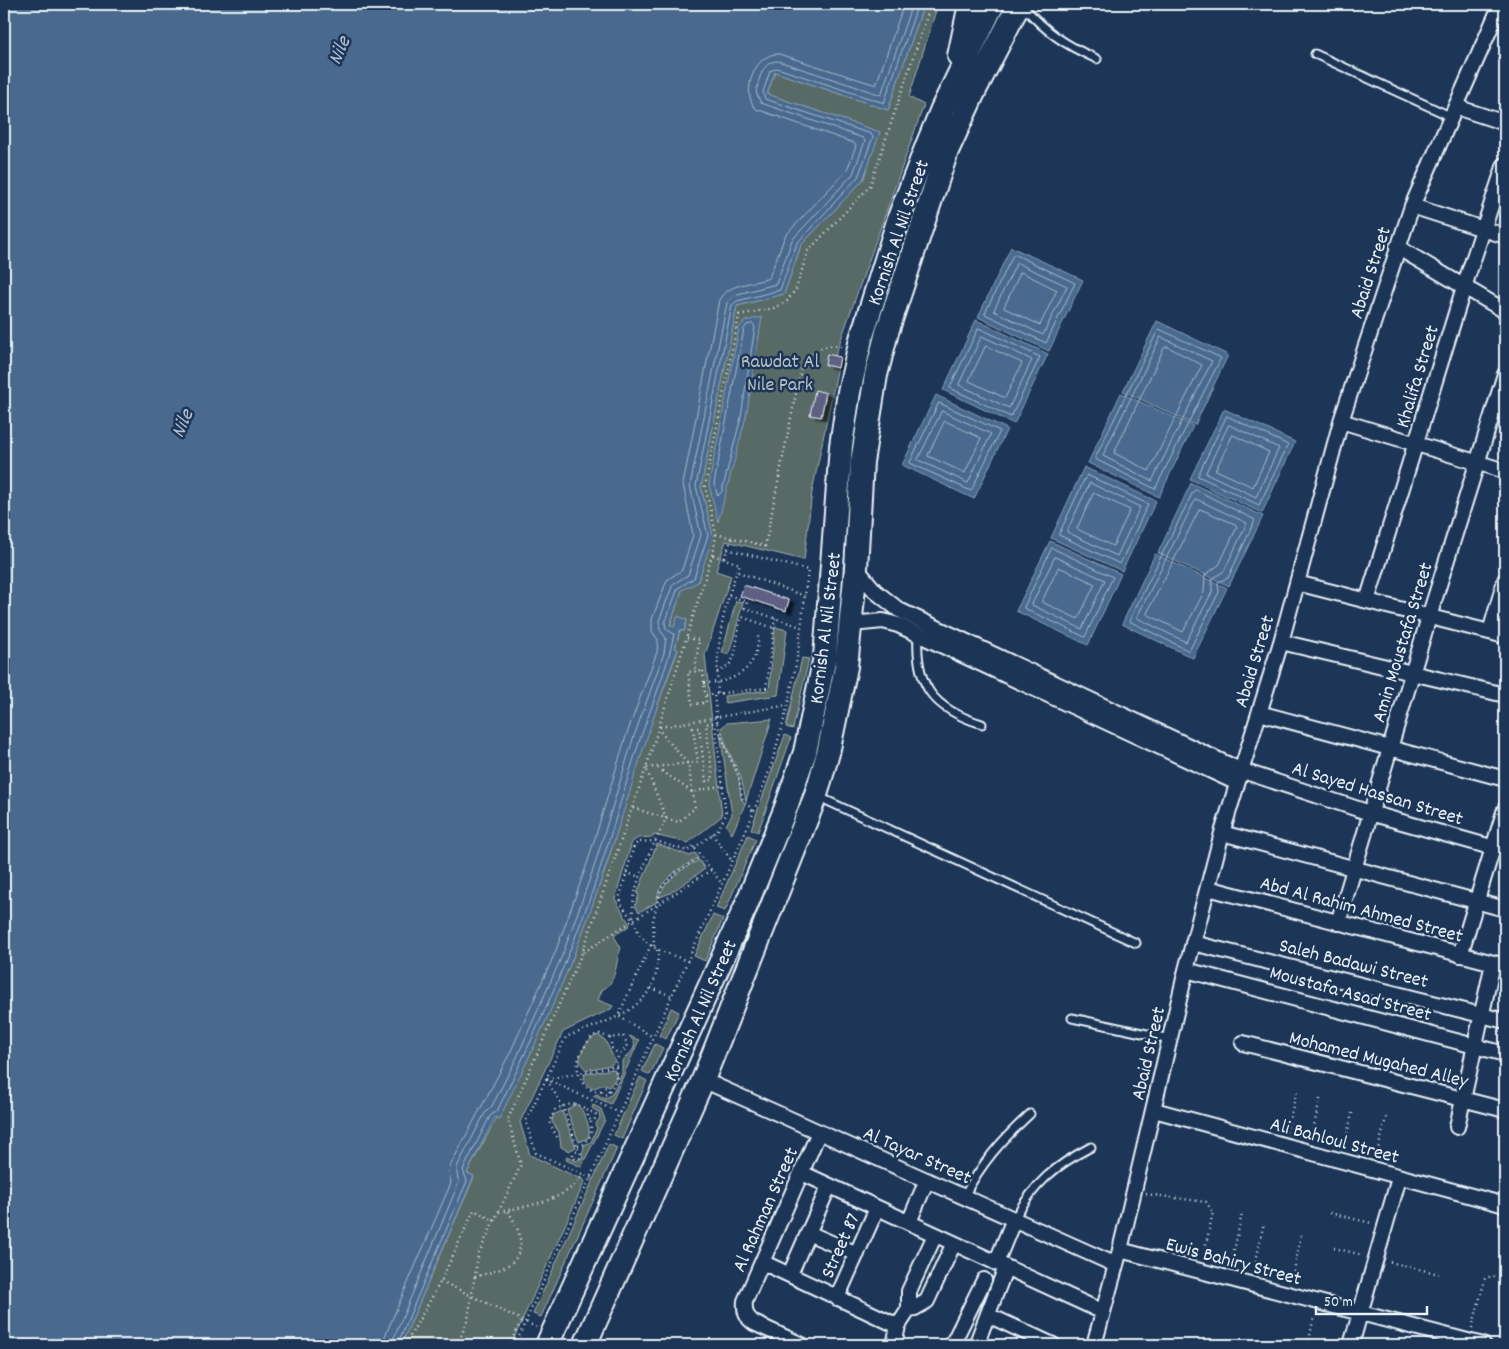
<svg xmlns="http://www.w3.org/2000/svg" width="1509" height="1349" font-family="Dekko,sans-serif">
	<defs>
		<filter id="shadow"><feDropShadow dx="5.5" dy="3" stdDeviation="1" flood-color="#0009"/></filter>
	</defs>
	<rect width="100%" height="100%" fill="#1d3557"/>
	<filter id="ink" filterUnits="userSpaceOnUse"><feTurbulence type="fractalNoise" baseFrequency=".02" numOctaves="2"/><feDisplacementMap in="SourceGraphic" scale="10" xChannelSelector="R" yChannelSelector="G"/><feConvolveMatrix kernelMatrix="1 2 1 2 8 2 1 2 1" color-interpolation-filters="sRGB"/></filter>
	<g filter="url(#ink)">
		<path fill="#586b66" stroke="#a0aeaf" d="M924 4H938L909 97 924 105 835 356 840 357 812 492 804 560 726 541 716 571 731 576 705 655 722 816 688 843 654 835 653 837 638 838 632 842 615 899 630 925 614 936 621 948C615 961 618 982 602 990L598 1000 613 1006 611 1009 563 1032 520 1122 530 1155 585 1181 511 1345H401L474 1177 467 1173 527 1061 572 960 605 870 644 742 678 650 675 649 680 630 684 631 687 620 678 616 674 627 670 626 682 590 713 536 701 487 737 306 784 294 801 245 863 180 879 132 767 94 775 72 888 110Z
			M736 601 743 602 729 655 722 653Z
			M775 627 787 630 778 695 725 703 724 696 769 690Z
			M802 658 809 659 793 729 786 727Z
			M772 719 746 801 741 777 727 748 721 728 727 723Z
			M720 733 739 778 741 798 745 804 732 834 726 825 732 815Z
			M785 735 791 738 758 832 751 829Z
			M748 835 756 839 725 911 716 908Z
			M657 844 690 856 695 853 698 858C682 867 656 881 657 902L639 912 635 906 639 895 637 894Z
			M699 860 705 869 670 893 658 898C665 880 682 868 699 860Z
			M713 915 723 919 705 961 694 956Z
			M671 1008 679 1012 666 1039 659 1036Z
			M598 1035 605 1040 615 1061 611 1065 586 1070 580 1063C578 1054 589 1037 598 1035Z
			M629 1036 639 1040 611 1104 593 1096 597 1094 605 1099 612 1094 622 1073V1061C628 1054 642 1047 629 1036Z
			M655 1044 663 1048 650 1075 642 1071Z
			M614 1069 617 1077 609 1087 604 1084 592 1089 585 1083 584 1074Z
			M640 1077 647 1081 622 1139 614 1135Z
			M576 1104C584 1109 592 1129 588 1138L579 1142 567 1110Z
			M593 1105 601 1109 605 1120 581 1167 566 1160 567 1156 576 1161 582 1158 584 1145 591 1142 597 1128 595 1125 600 1118 599 1113 592 1108Z
			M562 1111 576 1147 569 1151 561 1147 559 1132 552 1122 553 1115Z
			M609 1144 617 1148 541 1317 533 1314Z"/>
		<path fill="#48698e" stroke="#889fb8" d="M4 4H924L888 110 775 72 767 94 880 132 863 180 801 245 784 294 737 306 701 487 713 536 698 582 682 590 670 625 674 627 678 616 687 620 684 631 680 630 675 648 678 649C644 737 621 827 589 915 564 985 532 1052 499 1119L495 1117 467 1173 474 1176 401 1345H4Z
			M1011 247 1083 280 1049 351 978 317Z
			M762 317 746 417 718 522 709 484 739 328 745 321Z
			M976 320 1048 354 1014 424 943 390Z
			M1157 321 1228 355 1195 425 1123 391Z
			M1121 393 1193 426 1159 497 1088 463Z
			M936 395 1007 429 974 499 902 465Z
			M1224 409 1295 442 1262 513 1190 479Z
			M1084 467 1156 501 1122 571 1051 538Z
			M1191 483 1263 516 1229 586 1158 553Z
			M1050 541 1121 574 1088 645 1016 611Z
			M1155 554 1227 588 1193 658 1122 624Z"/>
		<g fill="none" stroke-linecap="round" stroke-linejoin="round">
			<path stroke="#a8bbce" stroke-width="1" d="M1014 254 1075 283 1046 343 985 314Z
				M1017 263 1067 286 1043 335 994 311Z
				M1021 272 1057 290 1040 325 1004 308Z
				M753 324 755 327 741 417 722 491 718 496 714 484 744 329 747 325Z
				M979 328 1040 357 1011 417 950 388Z
				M1159 329 1221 358 1155 489 1095 459Z
				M982 336 1032 360 1009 408 959 385Z
				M1161 337 1212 361 1152 481 1103 456Z
				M986 346 1022 363 1005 398 969 381Z
				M1168 347 1202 365 1149 471 1114 453 1164 348Z
				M939 403 1000 431 971 491 910 463Z
				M942 411 991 434 968 483 918 460Z
				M1227 416 1288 445 1259 505 1198 476Z
				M945 421 981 438 965 473 928 456Z
				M1229 425 1279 448 1256 497 1206 473Z
				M1233 435 1269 452 1253 487 1216 470Z
				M1087 475 1148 504 1120 564 1059 535Z
				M1090 483 1140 507 1117 556 1067 532Z
				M1196 490 1255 520 1228 578 1218 582 1219 592 1189 651 1129 621 1193 492Z
				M1094 493 1130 510 1113 546 1077 529Z
				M1196 499 1247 523 1224 571 1212 579V592L1186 642 1137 618Z
				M1200 509 1235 524 1237 527 1219 565 1205 575 1204 592 1183 632 1147 614Z
				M1052 548 1113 577 1085 637 1024 608Z
				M1055 557 1105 580 1082 629 1032 605Z
				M1059 567 1095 584 1078 619 1042 602Z
				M383 1345 385 1336 451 1183 449 1172 451 1164 510 1053 555 953 587 864 626 736 657 652 658 640 652 631V619L667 580 682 570 693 535 683 484 719 300C728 283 753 284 769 278L785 236 847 170 856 146 854 143 756 109C740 93 755 52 779 54L876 85 904 4
				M391 1345 459 1182 457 1175V1167L485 1113 492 1106 517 1057 562 956 594 867 633 739 664 653 666 638 660 630 659 621 673 584 688 575 701 535 690 486 727 303 734 295 776 284 792 240 853 174 865 141 863 138 761 103 756 92C759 80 762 61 778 61L881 95 912 4
				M397 1345 467 1181 463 1170 490 1116 497 1111C529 1047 559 982 584 914 604 862 618 808 635 755 647 715 666 675 674 634L666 629 665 623 678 588 694 578 708 535 696 486 732 305 737 301 780 290 797 243 858 177 873 137 871 134 765 99 763 92 770 71 777 68 884 103 918 4"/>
		</g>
		<path fill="#5d5f83" stroke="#e8f1f8" filter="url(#shadow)" d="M827 354 840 357 838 368 825 365Z
			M815 390 826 393 821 417 810 415Z
			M744 585 789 600 786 611 740 596Z"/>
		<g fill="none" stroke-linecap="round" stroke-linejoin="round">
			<g stroke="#e8f1f8" stroke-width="11">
				<path id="service" d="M1023 6C1046 32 1065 45 1097 59
					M1315 54 1452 117
					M918 634C915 686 933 709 982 724
					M819 797 1136 943
					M1072 1018 1170 1039
					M964 1197C981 1163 1003 1139 1030 1114
					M1014 1219C1035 1183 1054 1166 1091 1147"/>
			</g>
			<g stroke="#e8f1f8" stroke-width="18">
				<path id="minor" d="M1456 107 1505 123
					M1412 206 1505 236
					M1397 247 1505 311
					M1341 421 1505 471
					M856 568 875 591 899 610 1240 770 1370 813 1505 851
					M1297 583 1505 636
					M1367 601 1464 287 1505 164
					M852 624 883 621 898 625 1235 782
					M1490 632 1505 580
					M1281 642 1505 695
					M1259 713 1505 779
					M1222 833 1505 909
					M1208 888 1505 966
					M1338 923 1429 617 1505 374
					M1193 943 1505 1021
					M1460 955 1505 809
					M1186 970 1505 1054
					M1243 1043 1505 1110
					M703 1080 1116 1265
					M1154 1110 1505 1205
					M1457 1127 1493 963
					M802 1173 1103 1312
					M909 1222 927 1180
					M808 1233 857 1254
					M1120 1250 1483 1345
					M762 1262 898 1326
					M996 1263 1014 1219
					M790 1274 829 1186
					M837 1298 877 1208
					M909 1309V1291L935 1235
					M988 1315 1053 1345
					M802 1345 754 1323C746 1317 744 1312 745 1301L819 1132
					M894 1345 898 1326 909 1309 915 1308 927 1301 954 1243
					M952 1345 984 1280
					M976 1345 1006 1267
					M1094 1345 1120 1250 1186 970 1222 833 1281 642 1341 421 1412 206 1501 4
					M1351 1345 1399 1178"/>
			</g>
			<g stroke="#e8f1f8" stroke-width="26">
				<path id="trunk" d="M959 56 970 4
					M547 1345 745 908 785 810 805 752 825 657 841 446 849 392 861 339 900 215 928 143 942 109 993 4
					M585 1345 703 1080 816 795 828 753 846 667 856 568 862 462 876 375 887 332 947 151 975 90 1019 4"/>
			</g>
			<path stroke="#e8f1f8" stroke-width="2.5" stroke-dasharray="1 4" stroke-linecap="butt" d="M716 534 765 546 801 369C809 353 822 343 841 346
				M713 555 740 564C723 605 715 649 718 694
				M724 558 732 538
				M738 572 805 596
				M729 595 747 602 745 608 801 627
				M687 638 699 640 695 671
				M703 671 706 703 692 704 688 672Z
				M717 672C743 664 733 637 742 617L774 628
				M704 683C736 683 760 667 758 633
				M706 695 766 688 775 618
				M717 723 728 754 739 776 742 798 754 812
				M660 727 788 705
				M658 768 692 792 724 785
				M633 808 678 822 695 808 688 764 659 730
				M712 834 732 861
				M694 848 717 831 726 815 715 723
				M626 873 641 877
				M631 918 621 904 620 896 634 846 638 842 656 841 687 851 693 846 722 884
				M651 945 618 1016 653 1037
				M654 946 653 920 661 888 676 872 701 857
				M584 952 711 870
				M688 961C675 956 660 952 649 944 610 914 652 853 666 818L646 768 698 762 693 728H699L706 781 713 780 706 724 717 722 714 694
				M651 988 672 996
				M610 1038 612 1048 619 1055
				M546 1079 620 1113
				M547 1079 617 1066
				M547 1080 563 1107 579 1151
				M601.5 1091a3.5 3.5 0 1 1 7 0a3.5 3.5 0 1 1-7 0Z
				M601 1091H593L586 1087C574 1072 576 1060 585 1046 589 1039 592 1035 600 1034L610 1038 623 1036 627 1043C627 1051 619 1052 617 1060 613 1075 622 1075 609 1091
				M588 1116a4 4 0 1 1 8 0a4 4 0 1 1-8 0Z
				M1286 1132 1297 1091
				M557 1137 549 1122 555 1110C568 1103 578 1101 589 1112
				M1311 1139 1321 1095
				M578 1146 584 1144 591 1135V1120
				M1344 1148 1353 1109
				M573 1155a4 4 0 1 1 8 0a4 4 0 1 1-8 0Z
				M1376 1157 1387 1115
				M591 1178 536 1153 526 1121 566 1037C611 1019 664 1009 657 948
				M1146 1194 1206 1202 1213 1212 1203 1258
				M499 1212C527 1206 568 1201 583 1174
				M1330 1213 1371 1223
				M1334 1248 1363 1255
				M1390 1262 1439 1274
				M1231 1265 1242 1213
				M1254 1271 1264 1222
				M475 1277C486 1273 499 1271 508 1265 529 1252 519 1226 507 1210
				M441 1281 536 1327
				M1292 1281 1301 1235
				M1472 1328 1485 1279 1491 1276 1505 1280
				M1270 1344 1275 1345
				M405 1345 441 1281 474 1210 494 1221 521 1165 508 1119 582 953 646 768 714 549 716 534 705 486 739 315 774 308 787 301 796 289 808 251 870 186 931 4
				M457 1345 468 1319 478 1255 494 1221
				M509 1345 522 1320
				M515 1345 749 824 771 766 788 705 798 653 808 570 727 549
				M1308 1345 1314 1316"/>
			<use href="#service" stroke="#1d3557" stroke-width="7"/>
			<use href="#minor" stroke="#1d3557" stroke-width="14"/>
			<use href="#trunk" stroke="#1d3557" stroke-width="22"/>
		</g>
	</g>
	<g text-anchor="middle" stroke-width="5" stroke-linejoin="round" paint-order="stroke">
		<g font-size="20" fill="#e8f1f8" stroke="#1d3557">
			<text transform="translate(897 232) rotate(-71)" y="7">Kornish Al Nil Street</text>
			<text transform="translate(1369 272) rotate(-72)" y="7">Abaid Street</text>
			<text transform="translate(1416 376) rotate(-73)" y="7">Khalifa Street</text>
			<text transform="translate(824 628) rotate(-83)" y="7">Kornish Al Nil Street</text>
			<text transform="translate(1401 642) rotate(-73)" y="7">Amin Moustafa Street</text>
			<text transform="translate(1253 661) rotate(-73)" y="7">Abaid Street</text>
			<text transform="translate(1378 792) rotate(17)" y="7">Al Sayed Hassan Street</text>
			<text transform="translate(1362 908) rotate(15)" y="7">Abd Al Rahim Ahmed Street</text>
			<text transform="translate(1354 962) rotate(14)" y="7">Saleh Badawi Street</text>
			<text transform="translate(1351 992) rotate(15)" y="7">Moustafa Asad Street</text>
			<text transform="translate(699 1010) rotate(-66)" y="7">Kornish Al Nil Street</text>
			<text transform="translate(1147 1053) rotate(-77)" y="7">Abaid Street</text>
			<text transform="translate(1379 1058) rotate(14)" y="7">Mohamed Mugahed Alley</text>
			<text transform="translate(1335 1139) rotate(15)" y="7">Ali Bahloul Street</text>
			<text transform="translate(918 1154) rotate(24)" y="7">Al Tayar Street</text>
			<text transform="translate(764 1209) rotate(-66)" y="7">Al Rahman Street</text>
			<text transform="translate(839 1245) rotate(-66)" y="7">Street 87</text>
			<text transform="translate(1234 1260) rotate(15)" y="7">Ewis Bahiry Street</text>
		</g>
		<g font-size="20" fill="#b6c2c5" stroke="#1d3557">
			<text x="780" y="367">Rawdat Al<tspan x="780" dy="23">Nile Park</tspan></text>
		</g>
		<g font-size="21" font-style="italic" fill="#b0c1d3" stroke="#1d3557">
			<text transform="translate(338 50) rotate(-67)" y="7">Nile</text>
			<text transform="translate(181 423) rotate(-67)" y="7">Nile</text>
		</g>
	</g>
	<rect width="1509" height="1349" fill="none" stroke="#1d3557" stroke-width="20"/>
	<rect x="10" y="10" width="1489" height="1329" fill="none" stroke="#e8f1f8" stroke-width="2" filter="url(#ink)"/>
	<path d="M1316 1306v8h111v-8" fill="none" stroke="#e8f1f8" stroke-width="2.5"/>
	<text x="1324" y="1306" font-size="15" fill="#e8f1f8" stroke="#1d3557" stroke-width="4" paint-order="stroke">50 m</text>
</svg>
